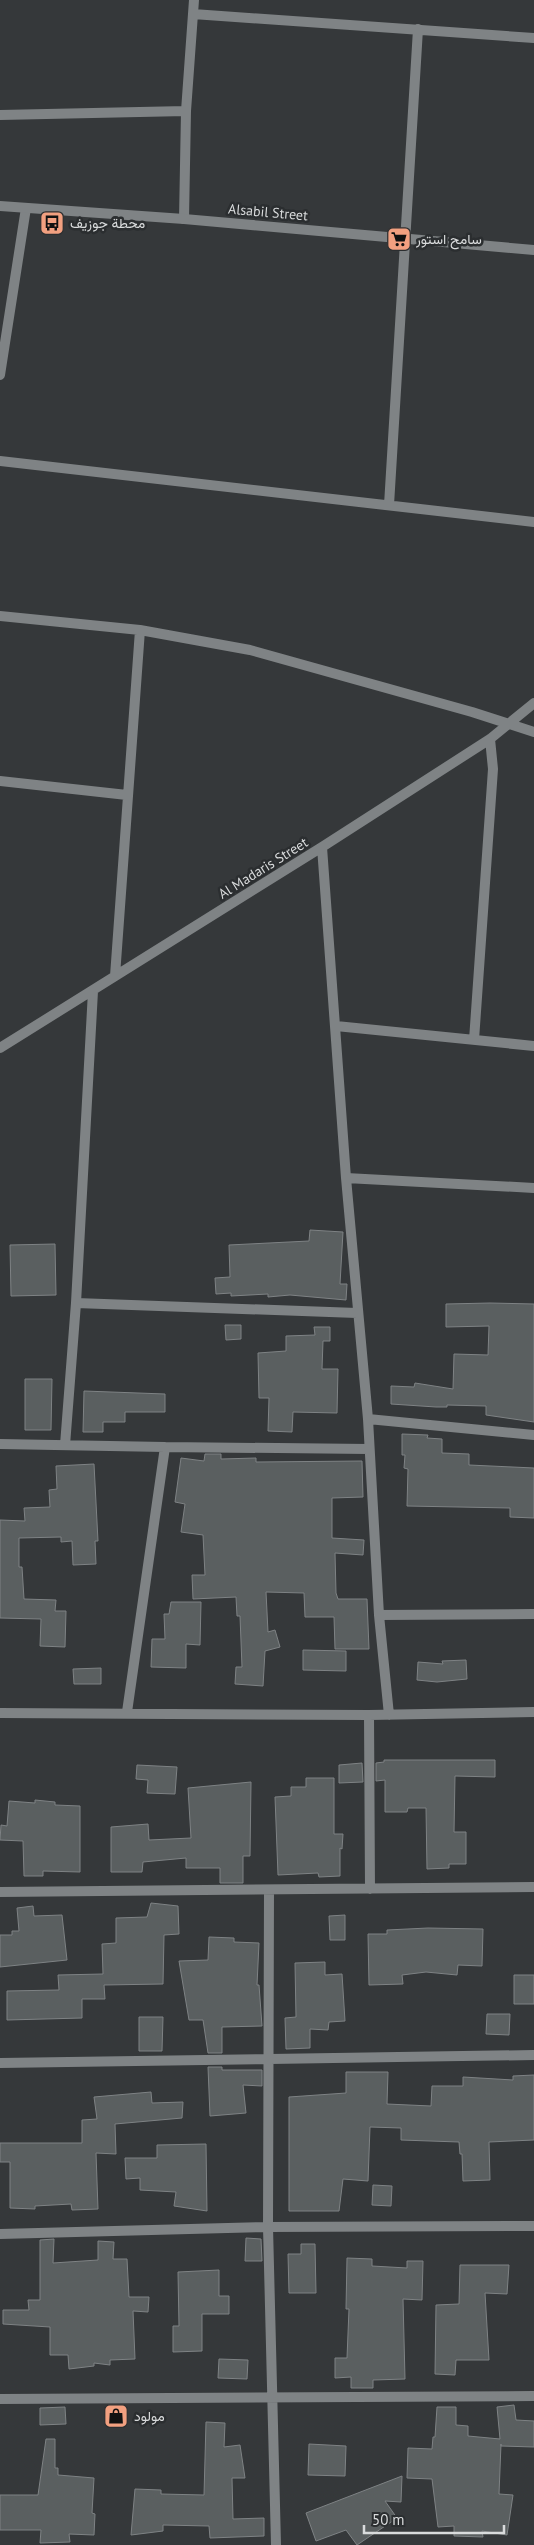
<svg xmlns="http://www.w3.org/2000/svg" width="534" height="2545" font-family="'PT Sans',Vazirmatn,sans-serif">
	<rect width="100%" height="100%" fill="#35383a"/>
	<path fill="#5a5f60" stroke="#7e8284" d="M310 1230 343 1232 340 1284H347L346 1300 290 1295 268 1297V1294L231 1296V1293L216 1294 215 1278 230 1277 229 1245 309 1241Z
		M55 1244 56 1295 11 1296 10 1245Z
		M490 1303 534 1304V1422L486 1415V1406L447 1405V1407H436L391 1404V1386L414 1387 415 1383 453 1389 454 1354 488 1355 489 1326 446 1327V1304Z
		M225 1325H241V1339L226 1340Z
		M314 1327H330V1341H323L322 1369H338L337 1413 293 1412 292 1432 268 1431 269 1398H259L258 1353 286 1351V1336L315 1335Z
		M25 1379H52L51 1430H25Z
		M84 1391 165 1394V1412H125V1422H103V1432H83Z
		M402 1434 428 1435 427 1438 442 1439V1453L469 1454V1465L534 1468V1518L510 1517V1508L407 1506 408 1469 404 1468 405 1455H402Z
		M205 1454H221V1459L256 1458V1462L362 1461 363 1497 332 1498V1538L364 1540 363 1555 335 1553 336 1593 338 1599H367L369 1649H335L334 1617H305L304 1593 266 1592 268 1632 275 1630 280 1647 265 1651 263 1686 235 1684 236 1667H242L240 1616H237L236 1597 193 1599 192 1575H205L203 1535 181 1532 185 1504 175 1502 181 1458 204 1461Z
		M94 1464 98 1541H95L96 1564 73 1565 72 1541 61 1542V1537L19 1538V1567H22L24 1599 56 1600 55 1611H66L65 1647 40 1646 41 1619 0 1618V1520L25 1521 24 1508 50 1507 49 1490 57 1489 56 1466Z
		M171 1602H201L200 1645 186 1644V1668L151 1667 152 1639H165L164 1614H169Z
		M303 1650 346 1651V1671L303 1670Z
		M466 1660 467 1679 437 1682 417 1680 418 1662 443 1664 442 1661Z
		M101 1668V1684H74L73 1669Z
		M384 1760H495V1777L455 1776 454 1832H466V1864H449V1868L427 1869 426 1808H408L407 1812H385V1780L376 1781V1763L384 1762Z
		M362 1763 363 1782 339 1783V1765Z
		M137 1765 177 1767 175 1794 147 1793 148 1780 136 1779Z
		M306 1778H334V1834H343L342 1849 340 1848V1876L319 1877 318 1873 278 1875 275 1797 291 1796V1787H306Z
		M251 1782 250 1856H243V1883H220V1868H186V1858L143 1862 142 1872H111V1827L148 1824 149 1840 191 1838 188 1788Z
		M35 1800 55 1802V1805L80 1806V1872L43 1871V1876H24L23 1841 0 1840 1 1825 7 1826 9 1801 35 1803Z
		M151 1903 178 1906 179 1934 164 1935 163 1984 104 1985 105 1999H82V2018L7 2020V1991L59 1990 58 1975 103 1974 102 1944 116 1943V1918L147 1917Z
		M33 1906 34 1916 62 1915 67 1960 0 1967V1935H12V1931H19L17 1908Z
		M345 1915V1940H330L329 1916Z
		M428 1928 483 1929 482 1966 458 1965 457 1975 426 1972 402 1975 403 1984 369 1985 368 1934H387V1930Z
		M209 1937 234 1938V1942L259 1943 257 1985H259L262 2026 222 2027V2053H208L203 2020H189L179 1961 208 1960Z
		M325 1962V1975L342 1974 345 2021 329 2022 328 2030 310 2029V2048L286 2049 285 2018 296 2017 295 1963Z
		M514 1975H534V2004H514Z
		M487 2014H510L509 2035 486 2034Z
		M139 2017H163L162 2051H139Z
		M208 2067H222V2070H262V2086L243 2085 246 2113 210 2116Z
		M346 2072H388L387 2104 431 2106 432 2086H463V2077L513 2080V2076L534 2075V2140L489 2142 490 2180 463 2181 462 2154H460L459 2142 401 2140V2128L370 2127 368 2181 343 2179 339 2211H289V2097L346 2093Z
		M151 2092 152 2103 183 2102 182 2118 115 2124 116 2154 96 2153 98 2209 72 2210 71 2204 35 2206V2209L10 2208V2162H0V2143H82V2120L97 2119 94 2097Z
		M206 2144 207 2211 174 2206 176 2192 140 2190V2178L126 2179 125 2158H157V2145Z
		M373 2185 392 2186 391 2206 372 2205Z
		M246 2238 261 2239 262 2261H245Z
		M54 2239 53 2263 98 2260V2241L114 2242 113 2259H127L129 2297H149L148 2312 133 2311 135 2359 110 2360V2365L94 2363V2366L69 2369 68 2355H50V2327L3 2324V2310H29L28 2300H40V2240Z
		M301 2244H315L316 2293H289L288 2254H301Z
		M347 2258 372 2259V2266L407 2268V2261H423L422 2300 403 2299 405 2379 373 2380V2388H351V2377L335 2378V2358H347L349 2309H346Z
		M460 2265H509L507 2294 485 2293 489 2360H456L455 2375 435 2374 436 2305 459 2304Z
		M219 2270V2296H229V2314H202V2351L173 2352V2326H179L178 2272Z
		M219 2359 248 2360 247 2379 218 2378Z
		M514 2405 516 2420 534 2421V2447L501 2446V2444L499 2494 513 2495 507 2535 482 2531 483 2537 454 2536V2526L438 2527 432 2479 407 2478 408 2448 432 2449 433 2437H435L437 2407H456V2425L468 2426V2436L500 2439 497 2407Z
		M65 2407 66 2424 40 2425V2408Z
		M206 2422 225 2423 224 2447 240 2445 245 2478H232L233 2519 264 2518V2536L210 2538 209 2526 163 2525V2531L131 2535 135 2489 161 2490V2494L204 2495Z
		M46 2439H55V2468H58V2475L94 2478 92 2513 95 2514 94 2535 69 2534 70 2542 40 2543 41 2530H0V2495H38Z
		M309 2444 346 2446 345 2476 308 2475Z
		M402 2476 401 2502 385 2501 397 2518 357 2545 346 2530 316 2541 306 2513Z"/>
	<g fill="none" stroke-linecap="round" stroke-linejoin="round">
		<path stroke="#7f8385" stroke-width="10" d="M193 14 534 38
			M0 115 186 111
			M184 219 186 111 194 0
			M0 375 26 208
			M0 461 534 522
			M389 505 418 29
			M0 616 140 630 250 650 472 712 534 732
			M0 781 127 795
			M322 847 346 1178 368 1419 379 1615 389 1715
			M115 976 140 630
			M336 1026 534 1046
			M474 1040 493 769 490 739
			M0 1048 322 847 490 739 534 703
			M346 1178 534 1188
			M76 1303 357 1313
			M368 1419 534 1435
			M0 1444 165 1447 127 1712
			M65 1445 76 1303 93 991
			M165 1447 369 1449
			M379 1615 534 1614
			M0 1713 369 1715 534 1712
			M369 1715 370 1889
			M269 1891 268 2227 276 2545
			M0 1892 534 1887
			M0 2063 534 2055
			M0 2234 268 2227 534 2226
			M0 2399 534 2396"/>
		<path stroke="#7f8385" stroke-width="10" d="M0 206 184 219 534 250"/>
	</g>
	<defs>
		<g id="bus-square" transform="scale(1.25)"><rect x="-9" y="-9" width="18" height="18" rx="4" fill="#f2a080" stroke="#2b2e30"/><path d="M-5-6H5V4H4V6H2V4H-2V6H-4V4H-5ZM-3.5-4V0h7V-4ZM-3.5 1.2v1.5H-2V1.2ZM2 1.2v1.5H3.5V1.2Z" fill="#111"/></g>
		<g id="supermarket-square" transform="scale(1.25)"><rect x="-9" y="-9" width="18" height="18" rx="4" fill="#f2a080" stroke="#2b2e30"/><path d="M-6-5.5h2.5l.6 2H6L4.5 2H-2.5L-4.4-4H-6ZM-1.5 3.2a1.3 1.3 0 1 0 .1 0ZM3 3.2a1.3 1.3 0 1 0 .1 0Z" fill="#111"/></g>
		<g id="shop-square" transform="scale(1.25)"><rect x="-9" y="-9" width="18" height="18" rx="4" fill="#f2a080" stroke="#2b2e30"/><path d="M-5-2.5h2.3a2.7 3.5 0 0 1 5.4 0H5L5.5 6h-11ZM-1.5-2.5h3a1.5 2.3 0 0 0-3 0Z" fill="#111"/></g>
	</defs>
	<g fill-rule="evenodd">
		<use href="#bus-square" x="52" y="223"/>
		<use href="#supermarket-square" x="399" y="239"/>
		<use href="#shop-square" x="116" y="2416"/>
	</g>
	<g text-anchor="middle" stroke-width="5" stroke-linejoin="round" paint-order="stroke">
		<g font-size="14" fill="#d9dbdc" stroke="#2b2e30">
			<text transform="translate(268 212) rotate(5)" y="5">Alsabil Street</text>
			<text transform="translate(263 868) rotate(-32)" y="5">Al Madaris Street</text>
		</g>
		<g font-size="14" fill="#d9dbdc" stroke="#2b2e30" text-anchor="start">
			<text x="70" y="228">محطة جوزيف</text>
			<text x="416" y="244">سامح استور</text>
			<text x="134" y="2421">مولود</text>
		</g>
	</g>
	<path d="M364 2525v8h140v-8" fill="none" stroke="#d9dbdc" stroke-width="2.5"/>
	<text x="372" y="2525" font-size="15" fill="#d9dbdc" stroke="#2b2e30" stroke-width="4" paint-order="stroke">50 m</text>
</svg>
